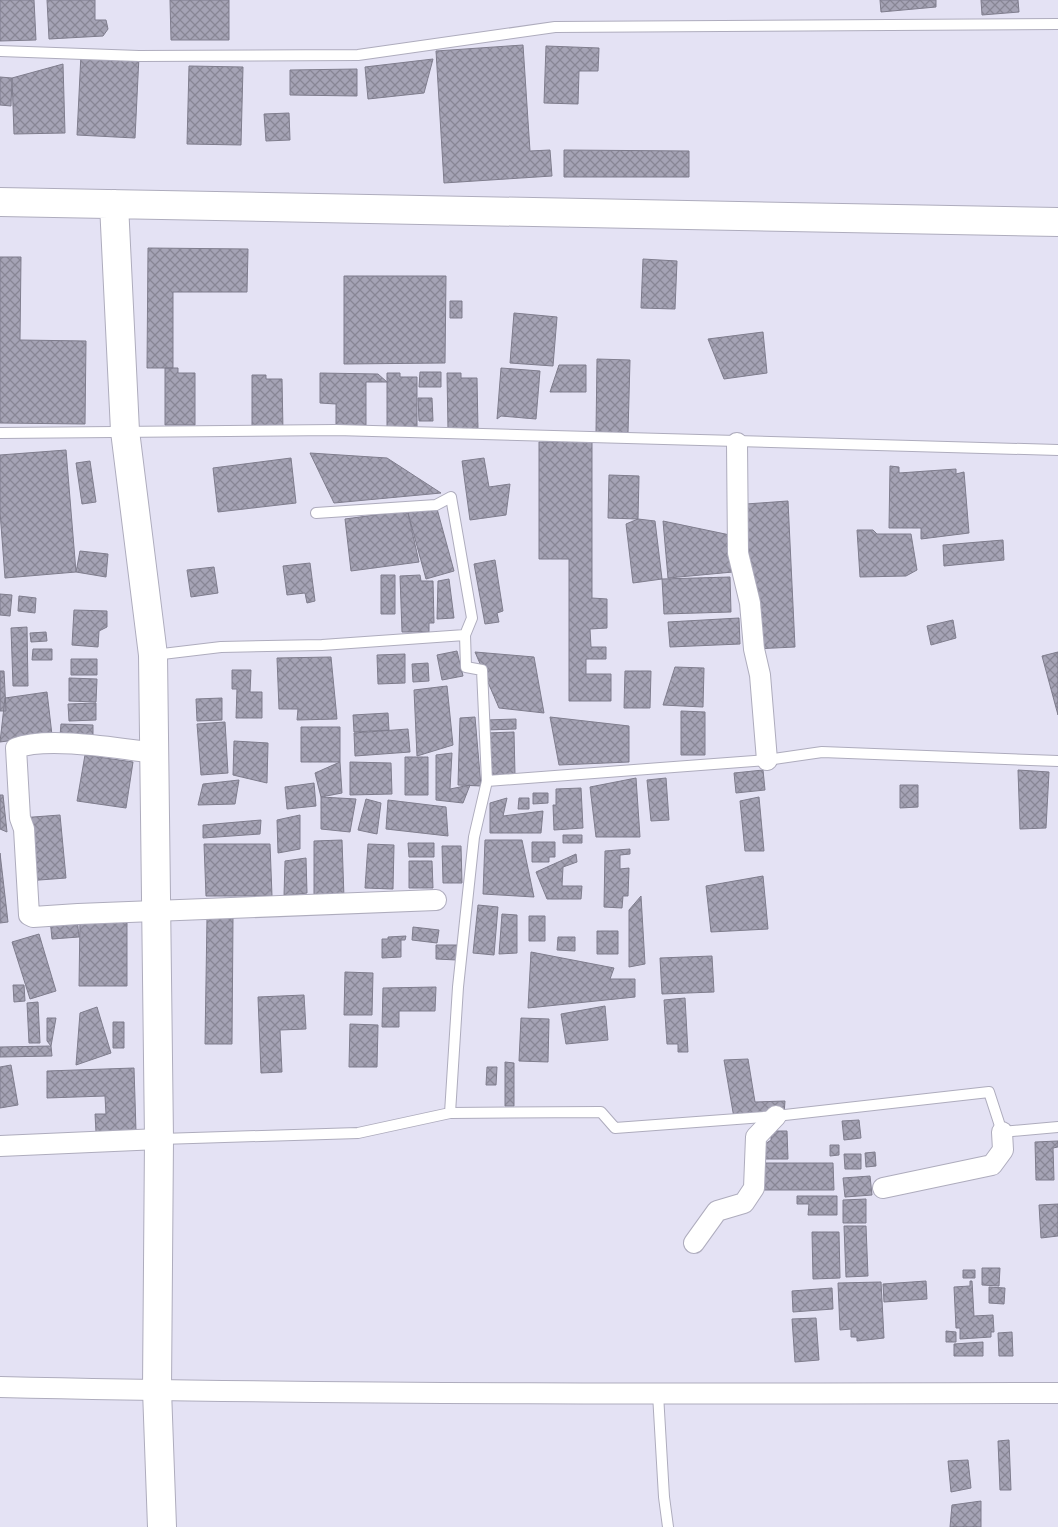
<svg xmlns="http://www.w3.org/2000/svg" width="1058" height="1527" font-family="Poppins,sans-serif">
	<defs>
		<pattern id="building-cross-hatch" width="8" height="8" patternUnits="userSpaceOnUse" patternTransform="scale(1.25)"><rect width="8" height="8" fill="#a5a3b5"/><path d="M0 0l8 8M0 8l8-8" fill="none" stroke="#888695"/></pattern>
	</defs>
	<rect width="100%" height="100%" fill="#e4e2f4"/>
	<path fill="url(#building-cross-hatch)" stroke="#7f7d8d" d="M0 0H34L36 40 0 41Z
		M47 0H95V20H106L108 29 103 36 49 39Z
		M170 0H229V40H171Z
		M880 0H936V7L881 12Z
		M981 0H1018L1019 12 982 15Z
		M523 45 530 151 550 150 552 176 444 183 436 51Z
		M546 46 599 48 598 71H579L578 104 544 103Z
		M81 54 139 56 135 138 77 135Z
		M433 59 424 93 368 99 365 67Z
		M63 64 65 133 14 134 12 78Z
		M189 66 243 67 241 145 187 144Z
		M357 69V96L290 95V70Z
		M0 77 12 78 11 106 0 105Z
		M289 113 290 140 266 141 264 114Z
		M564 150 689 151V177H564Z
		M148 248 248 249 247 292H173V368H147Z
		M0 257H21L20 340 86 341 85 424 0 423Z
		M643 259 677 261 675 309 641 308Z
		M344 276H446L445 363 344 364Z
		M450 301H462V318H450Z
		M514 313 557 317 553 366 510 363Z
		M763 332 767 373 724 379 708 339Z
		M597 359 630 360 628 433 596 432Z
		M559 365H586V392H550Z
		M165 368H178V373H195V425H165Z
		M501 368 540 371 536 419 501 416 497 419Z
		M420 372H441V387H419Z
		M320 373 378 374 387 382H366V430H336V404L320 403Z
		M387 373H400V377H417V429L387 430Z
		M447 373H461V378H477L478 430H448Z
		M252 375H266V379H282L283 431 252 432Z
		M418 398H432L433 421H419Z
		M592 441V598L607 599V628L590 629 591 647H606V659H586V674H611V701H569V559H539V442Z
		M66 450 76 572 5 578 0 512V455Z
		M310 453 387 458 441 493 334 503Z
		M291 458 296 503 218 512 213 468Z
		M484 458 489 487 510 484 506 515 470 520 462 461Z
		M90 461 96 502 82 504 76 463Z
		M890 466 899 467V473L956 469V474L964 472 969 533 921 539V528H889Z
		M609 475 639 476 638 519 608 518Z
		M788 501 795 647 754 649 746 504Z
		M436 505 454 571 426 579 408 513Z
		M412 510 408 513 419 562 351 571 345 519Z
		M638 519 655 521 662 579 633 583 626 524Z
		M663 521 730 535 733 572 668 578Z
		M857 530H873L877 534H911L917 570 906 576 860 577Z
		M1003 540 1004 560 944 566 943 545Z
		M80 551 108 554 106 577 76 572Z
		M495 560 503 611 497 613 499 622 485 624 474 564Z
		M310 563 315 601 307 603 305 593 287 595 283 566Z
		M214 567 218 593 191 597 187 570Z
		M381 575H395V614H381Z
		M420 575 421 581H433L434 623H429V632H402L400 576Z
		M730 577 731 612 664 614 662 579Z
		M449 579 454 618 437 619 438 581Z
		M0 594 12 595 10 616 0 615Z
		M19 596 36 598 35 613 18 611Z
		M74 610 107 611V627L99 631 98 647 72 645Z
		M739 618 740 644 670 647 668 622Z
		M953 620 956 638 931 645 927 626Z
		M27 627 28 686H13L11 628Z
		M46 632 47 641 31 642 30 633Z
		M33 649H52V660H32Z
		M457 651 463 676 442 680 437 655Z
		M475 652 534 657 544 713 499 708Z
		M1058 652V715L1042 656Z
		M405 654V683L378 684 377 655Z
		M331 657 337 719 297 720 298 709H279L277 658Z
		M71 659H97V675H71Z
		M428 663 429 681 413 682 412 664Z
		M675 667 704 668 703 707 663 705Z
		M232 670H251L250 692H262V718H236L237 689H232Z
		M0 671H4L6 711H0Z
		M625 671H651L650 708H624Z
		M69 678 97 679 96 702 69 701Z
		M447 686 453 745 417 756 414 690Z
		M47 692 52 735 0 742 5 698Z
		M222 698V720L197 721 196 699Z
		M96 703V720L69 721 68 704Z
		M681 711 705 712V755H681Z
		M388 713 389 730 354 732 353 715Z
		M475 717 481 786 458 785 460 718Z
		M550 717 629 726V762L559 765Z
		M516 719V729L486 730V720Z
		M225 722 228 773 201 775 197 724Z
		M61 724 93 725V736H60Z
		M301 727H340V762H301Z
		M408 729 410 752 355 756 354 733Z
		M514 732 515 775H488L487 733Z
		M234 741 268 743 267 783 233 775Z
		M452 753 450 789 470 785 463 803 436 800V755Z
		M85 755 133 762 126 808 77 801Z
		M405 757H428V795H405Z
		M340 762 342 793 321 797 315 773Z
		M350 762 391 763 392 794 350 795Z
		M763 770 765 790 736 793 734 773Z
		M1018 770 1049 772 1046 828 1020 829Z
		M636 778 640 837H596L590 787Z
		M666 778 669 820 651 821 647 780Z
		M239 780 235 804 198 805 203 784Z
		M314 783 316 806 287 809 285 787Z
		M900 785H918V807L900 808Z
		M581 788 583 828 554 830 553 805H556V789Z
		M533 793H548V803L533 804Z
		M0 795H3L7 832 0 829Z
		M321 797 356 799 350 832 321 829Z
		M759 797 764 851H745L740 801Z
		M507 798 503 816 543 811 541 833H490V803Z
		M519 798H529V809H518Z
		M366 799 381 803 377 834 358 830Z
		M388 800 446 807 448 836 386 829Z
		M60 815 66 878 26 881 20 818Z
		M300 815V849L278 853 277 820Z
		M261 820 260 834 203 838V825Z
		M563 835H582V843H563Z
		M342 840 344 898 314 899V841Z
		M485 840H522L534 897 483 894Z
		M532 842H555V857H549V862H532Z
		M408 843H434V857H409Z
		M204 844H270L272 896H206Z
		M368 844 394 845 393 889 365 888Z
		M442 846H461L462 883H443Z
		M630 849V854L620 855V869L629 868 628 896H623L622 908 604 907 605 851Z
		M0 853 8 922 0 923Z
		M576 854 577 862 563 867 562 886H582L581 899H547L536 872Z
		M306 858 307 893 284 896 285 861Z
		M409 861H432L433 888H409Z
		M763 876 768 929 711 932 706 886Z
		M641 896 645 964 629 967V910Z
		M478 905 498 907 494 955 473 953Z
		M502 914 517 915V953L499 954Z
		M529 916H545V941H529Z
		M77 917 79 937 52 939 50 919Z
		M207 917 233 918 232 1044H205Z
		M80 919 127 920V986H79Z
		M413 927 439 930 437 943 412 940Z
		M597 931H618V954H597Z
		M39 934 56 991 30 999 12 942Z
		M406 936 405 940H401V957L382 958V939H388V937Z
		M558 937H575V951L557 950Z
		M436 945H457V960L436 959Z
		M531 952 614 968 610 979H635V997L528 1008Z
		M712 956 714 992 662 994 660 958Z
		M345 972 373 973 372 1015H344Z
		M13 985H24L25 1001 14 1002Z
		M436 987 435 1011H399V1027H382L383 988Z
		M304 995 306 1029 280 1030 282 1072 261 1073 258 997Z
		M685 998 688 1052H678V1044H667L664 1000Z
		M38 1002 40 1043H29L27 1003Z
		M605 1006 608 1040 566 1044 561 1014Z
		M97 1007 111 1053 76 1065 80 1013Z
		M47 1018H56L51 1046 47 1041Z
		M521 1018 549 1019 548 1062 519 1061Z
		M113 1022H124V1048H113Z
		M350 1024 378 1025 377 1067H349Z
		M51 1046 52 1056 0 1057V1047Z
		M748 1059 755 1102 785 1101 784 1114 734 1118 724 1060Z
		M505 1062 514 1063V1106H505Z
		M11 1065 18 1105 0 1108V1067Z
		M487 1067H497L496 1085H486Z
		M134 1068 136 1131 96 1132 95 1114H106L105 1096 47 1098V1071Z
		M859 1120 861 1138 844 1140 842 1121Z
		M771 1131H787L788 1159H762V1146L771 1140Z
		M1058 1141V1147L1053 1148 1054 1180H1036L1035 1142Z
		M830 1145H839V1155L830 1156Z
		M875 1152 876 1166 866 1167 865 1153Z
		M844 1154H861V1169H845Z
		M757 1163H833L834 1190H757Z
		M870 1176 872 1195 845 1197 843 1178Z
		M797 1196H837V1215H808L809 1204H797Z
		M866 1199V1223H843V1200Z
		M1058 1204V1236L1041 1238 1039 1205Z
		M844 1226H866L868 1276 846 1277Z
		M812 1232H839L840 1278 813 1279Z
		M982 1268H1000L999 1286 982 1285Z
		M963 1270H975V1278H963Z
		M926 1281 927 1299 884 1302 883 1284Z
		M970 1281H972L974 1316 993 1315 994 1332H991V1337L960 1339V1328H956L954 1287 970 1286Z
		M881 1282 884 1338 857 1341V1337H851V1329L840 1330 838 1283Z
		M989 1287 1005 1288 1004 1304 989 1303Z
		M832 1288 833 1309 793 1312 792 1291Z
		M816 1318 819 1360 795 1362 792 1319Z
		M946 1331 956 1332V1342H946Z
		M1012 1332 1013 1356H999L998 1333Z
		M983 1342V1356H954V1344Z
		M1009 1440 1011 1490H1000L998 1441Z
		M968 1460 971 1488 951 1492 948 1461Z
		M981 1501V1527H950L952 1505Z"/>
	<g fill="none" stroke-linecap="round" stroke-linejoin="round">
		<g stroke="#aeacbd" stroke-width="12">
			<path id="lane" d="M0 51 139 56 358 55 555 27 1058 24
				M0 433 336 430 1058 450
				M316 513 436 505 451 497 472 618 465 635 466 667 482 670 487 781 474 837 458 987 450 1113
				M154 655 221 647 322 645 465 635
				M487 781 767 760 822 752 1058 761
				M161 1139 358 1133 450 1113 601 1112 615 1128 776 1116 989 1092 1002 1132 1058 1127
				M658 1394 664 1497 668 1527"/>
		</g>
		<g stroke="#aeacbd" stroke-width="22">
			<path id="street" d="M737 443 738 553 750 603 754 649 760 675 767 760
				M155 753C121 749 48 736 16 748L20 818 24 829 29 915 33 917 78 914 436 900
				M0 1146 159 1139
				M883 1188 992 1165 1003 1150 1002 1132
				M694 1243 717 1211 744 1203 754 1188 756 1137 776 1116
				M0 1387C353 1395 705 1394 1058 1393"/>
		</g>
		<g stroke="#aeacbd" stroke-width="30">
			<path id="secondary" d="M0 202 1058 222
				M114 204 125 431 153 655 159 1139 157 1390 162 1527"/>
		</g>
		<use href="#lane" stroke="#fff" stroke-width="10"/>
		<use href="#street" stroke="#fff" stroke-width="20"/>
		<use href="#secondary" stroke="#fff" stroke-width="28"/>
	</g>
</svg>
